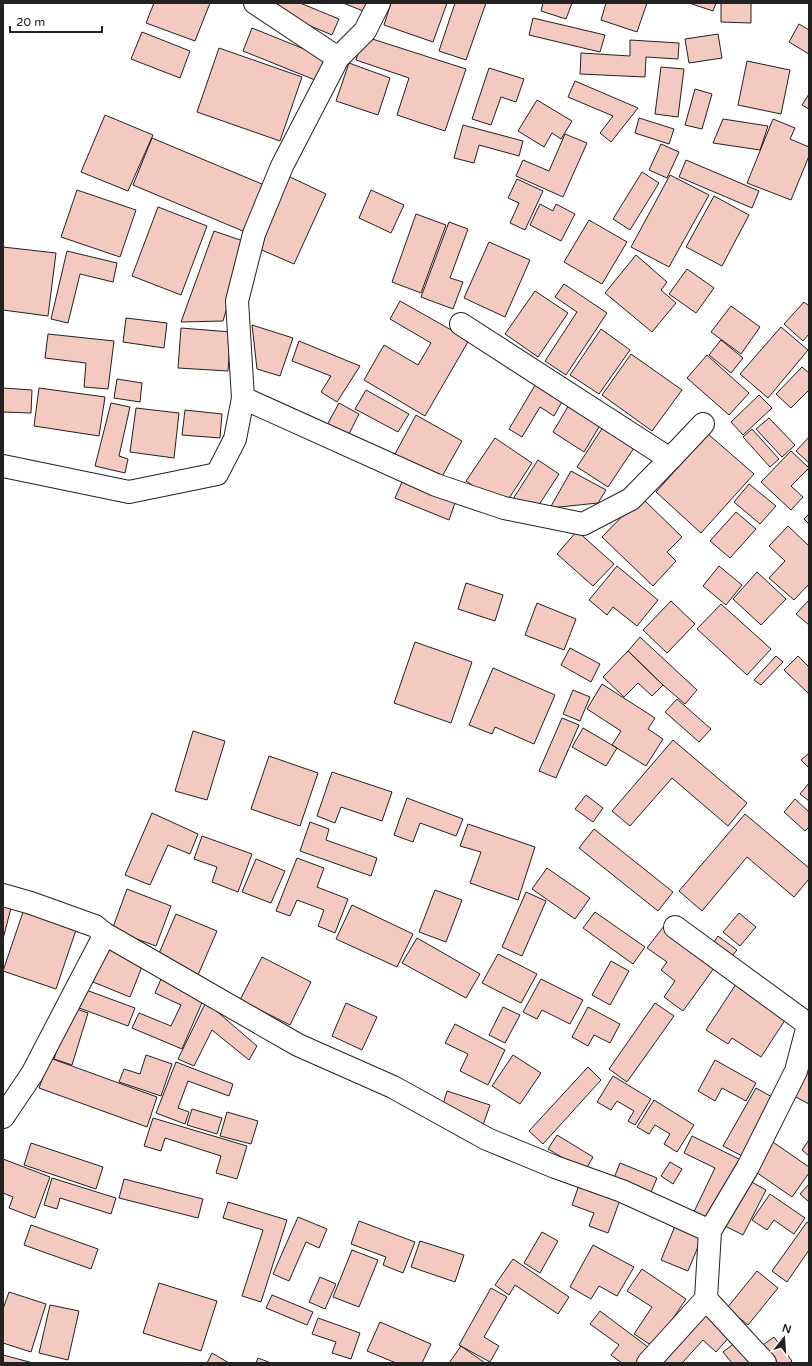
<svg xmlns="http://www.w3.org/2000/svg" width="812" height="1366" font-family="'Varela Round',sans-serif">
	<rect width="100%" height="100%" fill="#fff"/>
	<path fill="#f3c9c0" stroke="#222" d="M154 3H210L195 41 146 23Z
		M273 3H300L339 19 332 35 270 9Z
		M343 3H367L363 11Z
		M391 3H447L433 42 384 25Z
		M455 3H486L466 60 439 51Z
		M543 3H572L566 19 541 11Z
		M606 3H647L637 32 601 20Z
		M689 3H716L713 11Z
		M721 3H751V23L721 22Z
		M533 18 605 35 600 52 529 35Z
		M799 24 809 30V54L789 42Z
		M252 28 329 59 320 82 243 51Z
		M142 32 190 51 180 78 131 59Z
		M718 34 722 58 689 63 685 39Z
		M363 36 466 69 445 131 397 115 409 78 356 60Z
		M630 40 679 43 678 59 646 57 645 77 580 74 581 53 630 56Z
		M219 48 302 77 280 141 197 112Z
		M747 61 790 70 781 114 738 105Z
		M349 63 390 78 378 115 336 101Z
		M661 67 684 69 678 117 655 114Z
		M489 68 524 79 516 102 501 97 491 125 472 119Z
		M575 81 638 108 611 142 600 133 613 116 568 97Z
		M695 89 712 94 702 129 685 125Z
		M809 94V109L802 105Z
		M537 100 572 121 561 139 552 133 544 147 518 131Z
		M105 115 153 135 128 191 81 172Z
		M639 118 674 129 669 144 635 133Z
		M723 119 768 126 760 150 713 143Z
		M773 119 795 128 790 139 809 147V156L791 200 747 183Z
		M463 125 523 141 519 156 479 145 474 163 454 158Z
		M565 134 587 143 563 197 516 176 523 160 549 171Z
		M152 138 269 187 250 234 133 185Z
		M661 144 679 152 667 178 649 170Z
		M686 160 759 191 752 208 679 177Z
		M642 172 659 183 630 230 613 219Z
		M670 175 709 195 669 267 631 247Z
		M288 176 326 194 294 264 255 247Z
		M517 179 543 191 525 230 510 223 519 203 508 198Z
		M77 190 136 210 120 257 61 237Z
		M371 190 404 205 391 233 359 218Z
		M714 196 749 215 722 266 686 247Z
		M540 204 553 211 556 204 575 214 561 241 530 225Z
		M158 207 207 226 181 295 132 276Z
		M416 214 446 225 421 293 392 282Z
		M589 220 627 242 602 284 564 262Z
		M449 222 468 229 450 278 463 282 453 309 421 297Z
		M214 231 246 242 223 321 181 322Z
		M489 242 530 260 505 317 464 298Z
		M3 247 56 253 48 316 3 310Z
		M67 251 117 263 113 282 80 274 68 323 51 319Z
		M636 255 667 282 661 290 676 303 652 332 605 293Z
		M687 269 714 288 696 313 669 294Z
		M564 284 607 313 566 375 545 361 577 312 555 297Z
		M535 291 568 313 538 357 505 334Z
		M400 301 469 340 425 416 364 380 384 345 418 365 431 343 390 319Z
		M804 302 809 306V334L803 341 784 324Z
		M731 306 760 327 741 354 711 332Z
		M126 318 167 323 164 348 123 342Z
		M252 325 293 338 280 376 257 369Z
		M781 327 808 350 768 398 740 374Z
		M181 328 231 332 228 371 178 368Z
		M601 329 630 350 599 394 570 375Z
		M48 334 114 341 108 389 84 387 86 363 45 358Z
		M721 340 743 358 731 373 709 355Z
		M299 341 360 366 337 402 321 392 331 376 292 361Z
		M631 354 682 390 652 431 602 395Z
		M707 355 749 393 729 415 687 378Z
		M802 367 809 373V390L791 408 776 394Z
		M117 379 142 383 140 402 114 398Z
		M537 382 564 398 554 416 540 407 522 437 509 429Z
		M3 388 32 390 31 413 3 412Z
		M39 388 105 397 99 436 34 426Z
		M366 390 409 414 398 432 355 409Z
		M759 395 772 408 743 435 731 422Z
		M573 398 605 417 584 452 553 432Z
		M111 403 130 407 119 456 128 459 125 473 95 466Z
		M339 403 359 414 347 438 326 427Z
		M136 408 179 413 174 458 130 452Z
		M185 410 222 414 220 438 182 435Z
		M416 415 462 441 440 480 395 454Z
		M769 418 795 445 782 457 756 429Z
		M605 424 636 445 608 487 577 467Z
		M752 429 779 459 770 467 743 437Z
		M708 434 754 474 701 533 656 492Z
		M809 437V463L796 451Z
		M495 438 532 463 504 506 466 481Z
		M791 451 809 468 791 486 803 497 791 510 761 482Z
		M538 460 559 474 535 511 511 502Z
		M571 471 606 490 598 503 550 508Z
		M402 482 455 503 449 520 395 498Z
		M749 484 776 506 760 524 734 502Z
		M641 497 682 537 667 552 676 561 653 586 602 537Z
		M736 512 756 529 730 558 710 541Z
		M809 514V524L804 519Z
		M788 526 809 546V584L794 600 769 578 785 561 769 546Z
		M577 531 614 564 593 586 557 554Z
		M617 566 658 600 637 626 613 607 607 615 589 600Z
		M719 566 742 585 726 605 703 586Z
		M757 572 786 599 761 625 733 599Z
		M466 583 503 595 495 621 458 609Z
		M809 600V625L796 614Z
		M671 601 695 624 667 653 643 630Z
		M537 603 576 619 564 650 525 635Z
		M721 604 771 649 747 675 697 629Z
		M640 637 697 690 685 704 663 685 628 651Z
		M415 642 472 662 451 723 394 703Z
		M570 648 600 664 591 682 561 665Z
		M628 651 663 685 652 696 638 683 624 697 603 677Z
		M776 656 783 662 761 685 754 680Z
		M798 656 809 667V694L784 670Z
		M493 668 555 695 534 744 495 727 492 734 469 725Z
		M602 684 655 718 648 729 663 739 646 766 612 745 621 731 587 709Z
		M573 690 590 697 580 721 563 714Z
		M677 699 711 729 699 742 665 712Z
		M562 718 579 725 556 778 539 771Z
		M583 728 617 748 606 766 572 747Z
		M193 731 225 741 207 800 175 791Z
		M673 740 747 803 728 826 672 778 630 826 612 811Z
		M809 753V768L801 760Z
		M269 756 318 773 300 826 251 809Z
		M332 772 392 792 382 821 341 807 335 823 317 816Z
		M809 783V801L800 794Z
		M586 795 603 808 593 822 575 809Z
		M407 798 463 819 456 836 420 823 413 842 394 835Z
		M795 799 809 812V827L805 831 784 812Z
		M152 813 198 834 190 854 168 845 150 885 125 875Z
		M745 814 809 868V879L794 897 747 857 702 911 679 891Z
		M310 822 329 829 326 840 377 858 371 876 300 851Z
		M468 824 535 847 518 900 470 883 481 852 460 846Z
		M594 829 673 892 658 911 579 848Z
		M202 836 252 854 238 892 212 882 217 867 194 859Z
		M297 858 324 868 317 887 348 899 335 933 318 926 324 910 297 900 290 916 276 911Z
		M256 859 285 871 271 903 242 892Z
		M547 868 590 898 575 919 532 889Z
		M127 889 171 906 156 946 112 930Z
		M435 890 462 900 446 942 419 932Z
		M526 892 546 901 522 956 502 947Z
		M352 905 413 934 397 967 336 939Z
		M3 906 11 908 3 939Z
		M23 912 76 930 56 989 3 971Z
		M595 912 645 947 633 964 583 928Z
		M739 913 756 927 740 946 723 932Z
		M176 914 217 931 198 975 157 958Z
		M664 926 717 964 683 1011 664 997 675 981 661 970 667 962 647 948Z
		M718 936 737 950 728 961 710 948Z
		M417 938 480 974 466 998 402 963Z
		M107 949 143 964 130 997 93 982Z
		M498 954 537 974 521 1003 482 983Z
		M262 957 311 982 290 1025 240 1000Z
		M611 961 629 971 610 1005 592 995Z
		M161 979 204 998 182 1049 132 1028 139 1013 171 1026 181 1005 155 993Z
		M541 979 583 1000 570 1024 542 1010 537 1019 523 1012Z
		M738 981 789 1014 761 1057 732 1038 728 1044 706 1030Z
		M78 987 135 1008 128 1026 71 1005Z
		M206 1002 257 1046 249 1060 212 1030 194 1066 178 1059Z
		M346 1003 377 1017 362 1050 332 1036Z
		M655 1003 674 1016 627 1082 609 1069Z
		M71 1007 88 1013 72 1065 54 1059Z
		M503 1007 520 1015 505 1043 489 1035Z
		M588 1007 620 1024 610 1043 594 1035 588 1046 572 1037Z
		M455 1024 505 1050 488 1085 460 1071 468 1054 445 1043Z
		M146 1055 172 1064 161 1096 119 1082 124 1069 140 1074Z
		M513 1055 541 1073 520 1104 492 1086Z
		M50 1058 157 1097 147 1127 39 1088Z
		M715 1060 756 1083 746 1101 722 1088 715 1101 698 1091Z
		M176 1062 233 1084 229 1096 188 1081 178 1108 189 1112 185 1124 156 1113Z
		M809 1066V1104L792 1095Z
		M588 1067 601 1080 543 1144 529 1131Z
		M613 1076 651 1099 635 1125 628 1121 634 1111 617 1101 611 1110 597 1102Z
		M756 1088 774 1098 742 1156 723 1146Z
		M447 1091 490 1105 483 1125 441 1111Z
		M654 1100 694 1125 677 1152 664 1144 670 1134 655 1125 649 1134 637 1127Z
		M192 1109 222 1118 217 1134 187 1125Z
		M227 1112 258 1121 251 1144 220 1136Z
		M153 1118 247 1146 237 1179 216 1173 221 1156 165 1138 161 1151 144 1146Z
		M557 1135 593 1157 585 1171 548 1149Z
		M692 1136 741 1160 710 1224 692 1216 715 1168 684 1153Z
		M770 1140 809 1167V1173L792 1197 753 1170Z
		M809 1140V1156L802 1150Z
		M31 1143 103 1167 96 1189 24 1165Z
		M3 1159 50 1177 35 1218 9 1208 13 1197 3 1193Z
		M670 1162 682 1169 673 1184 661 1176Z
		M620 1163 657 1178 649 1197 612 1183Z
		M52 1178 116 1198 111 1214 60 1198 57 1209 44 1205Z
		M124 1179 203 1199 198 1218 119 1198Z
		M748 1180 766 1190 743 1235 725 1226Z
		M809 1184V1202L800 1194Z
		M579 1185 620 1200 608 1233 589 1226 594 1213 572 1205Z
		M770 1194 805 1218 794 1234 774 1220 767 1230 752 1220Z
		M228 1202 287 1220 261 1302 242 1296 263 1230 223 1218Z
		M298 1217 327 1229 319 1248 306 1242 289 1281 273 1274Z
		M359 1221 415 1242 403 1273 383 1265 386 1257 351 1244Z
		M807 1222 809 1224V1250L787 1282 772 1271Z
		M31 1225 98 1249 91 1269 24 1245Z
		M675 1226 702 1237 688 1271 661 1260Z
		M542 1232 558 1241 540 1273 524 1263Z
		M420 1241 464 1255 455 1282 411 1267Z
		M593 1245 634 1267 617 1296 599 1286 591 1299 570 1287Z
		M352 1250 378 1260 359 1307 333 1297Z
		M513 1259 569 1297 558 1314 515 1285 509 1295 495 1285Z
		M642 1269 686 1299 654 1347 634 1334 652 1307 627 1291Z
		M757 1271 778 1288 748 1325 727 1308Z
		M320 1277 336 1284 325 1309 309 1302Z
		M159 1283 217 1301 201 1351 143 1333Z
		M491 1288 507 1297 484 1337 499 1346 490 1362 459 1345Z
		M9 1292 46 1304 31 1352 3 1343V1309Z
		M272 1295 313 1312 307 1325 266 1308Z
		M50 1305 79 1311 68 1360 39 1353Z
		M600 1311 648 1347 636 1363H622L611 1355 619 1345 590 1324Z
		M707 1311 732 1334 716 1352 703 1340 682 1363H658Z
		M318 1318 360 1333 351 1359 332 1353 336 1342 312 1334Z
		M380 1322 431 1344 422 1363H396L367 1351Z
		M774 1337 792 1361 790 1363H772L760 1347Z
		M736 1342 754 1363H732L723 1352Z
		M461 1346 485 1363H449Z
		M212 1353 229 1363H207Z
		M3 1355 33 1363H3Z
		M258 1358 271 1363H256Z"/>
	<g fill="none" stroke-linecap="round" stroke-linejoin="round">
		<g stroke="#222" stroke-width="24">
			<path id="street" d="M255 3 338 58
				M461 324 670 459
				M243 398 436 485 504 508 583 524 631 499 670 459 703 424
				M3 466 129 492 217 474 235 439 243 398 237 301 254 234 282 166 338 58 365 31 379 3
				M3 895 31 903 95 926 105 934 298 1045 393 1087 487 1139 555 1167 622 1191 710 1231
				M675 927 809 1025
				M3 1117 32 1074 105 934
				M706 1299 765 1363
				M648 1363 706 1299 710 1231 748 1167 796 1071 808 1025"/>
		</g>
		<use href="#street" stroke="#fff" stroke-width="22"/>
	</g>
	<rect width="812" height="1366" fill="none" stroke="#222222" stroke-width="8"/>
	<g transform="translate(784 1338) rotate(17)" stroke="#ffffff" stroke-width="3" paint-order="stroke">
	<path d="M0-3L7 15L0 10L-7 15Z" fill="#222222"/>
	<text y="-6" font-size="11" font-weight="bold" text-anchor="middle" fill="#222222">N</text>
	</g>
	<path d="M10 26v6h92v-6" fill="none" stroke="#222222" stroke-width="2"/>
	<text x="16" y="26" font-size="12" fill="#222222" stroke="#ffffff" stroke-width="3" paint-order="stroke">20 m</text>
</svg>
